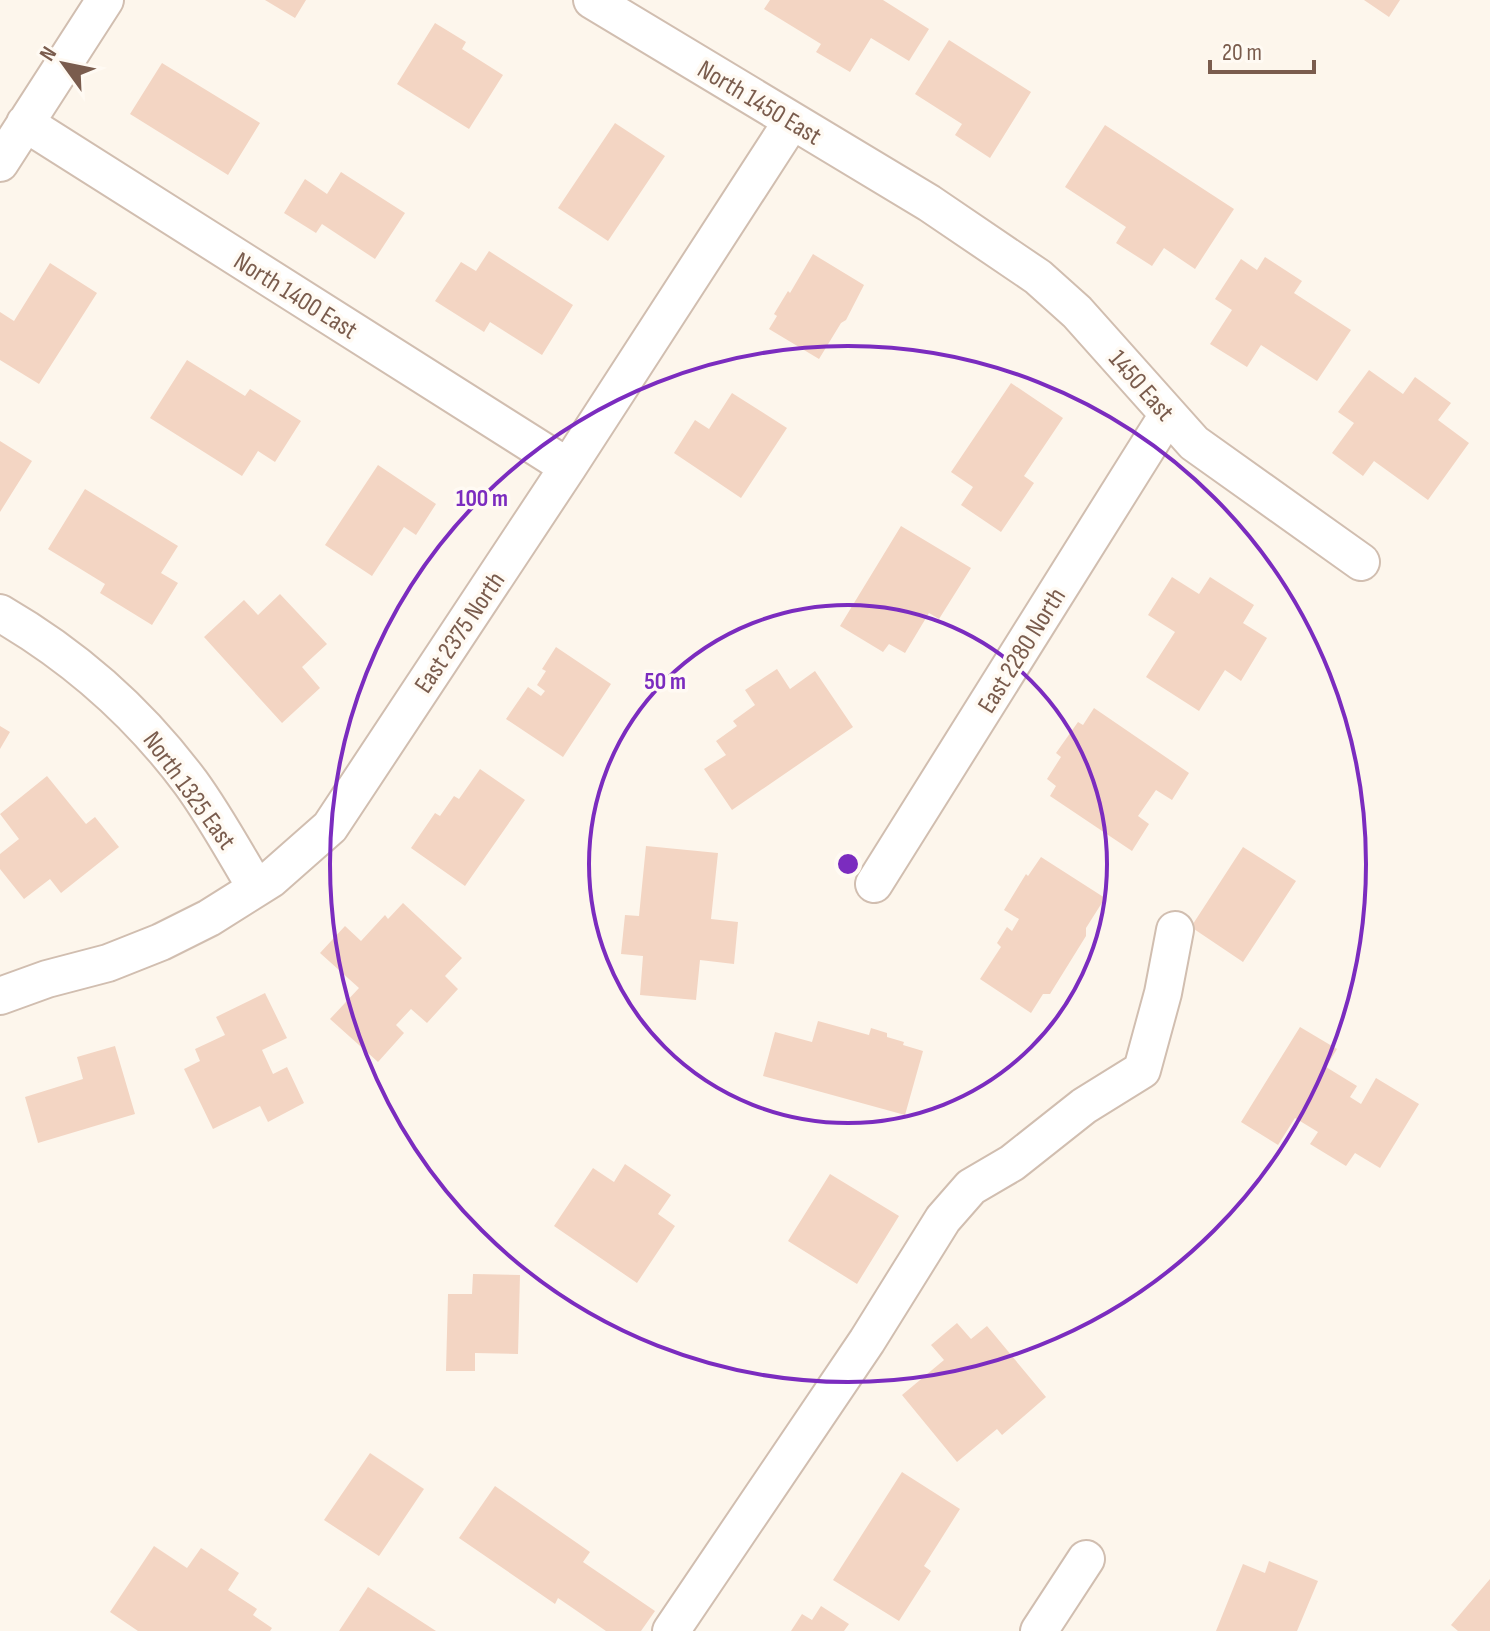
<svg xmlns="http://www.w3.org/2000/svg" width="1490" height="1631" font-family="'Sofia Sans Condensed',sans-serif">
	<rect width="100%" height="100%" fill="#fdf6ec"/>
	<path fill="#f3d5c3" d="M265 0H306L295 18Z
		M770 0H883L929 29 909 61 871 38 850 72 816 52 821 44 764 9Z
		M1364 0H1400L1389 17Z
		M435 23 466 42 462 49 503 75 469 129 397 84Z
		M949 40 1031 92 990 158 955 135 962 124 915 94Z
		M162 63 260 123 228 175 130 114Z
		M615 123 665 156 608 241 558 208Z
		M1105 125 1234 209 1195 269 1164 248 1152 266 1116 243 1126 227 1065 187Z
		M341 172 405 213 375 259 322 224 316 233 284 213 305 179 327 194Z
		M489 251 573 305 542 355 490 322 484 332 435 301 461 262 476 271Z
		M813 254 864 285 846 320 841 323 819 359 769 329 777 316 774 314 788 291 790 293Z
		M1265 257 1302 281 1294 293 1351 330 1317 381 1261 345 1247 367 1210 344 1232 310 1215 299 1241 259 1257 270Z
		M50 263 97 293 39 384 0 360V312L14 321Z
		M187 360 245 396 250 389 301 421 275 462 258 451 242 476 150 418Z
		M1369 370 1403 394 1415 377 1451 403 1438 420 1469 443 1428 500 1374 461 1363 476 1332 453 1354 423 1338 412Z
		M1011 383 1063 418 1024 476 1034 483 1001 532 961 505 973 487 951 472Z
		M732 393 787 428 741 498 674 453 695 420 709 429Z
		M0 441 32 461 0 512Z
		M378 465 436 504 416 535 404 527 372 576 325 545Z
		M85 489 178 546 161 573 178 583 152 625 100 593 105 584 48 549Z
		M901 526 971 568 939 619 929 613 905 653 889 644 883 652 840 626Z
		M1172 577 1199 594 1210 577 1254 605 1243 623 1267 638 1241 681 1225 670 1199 711 1146 677 1175 632 1148 615Z
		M280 594 327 644 302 667 320 688 282 723 204 637 244 600 258 615Z
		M556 647 611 684 563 757 506 719 528 687 541 696 545 691 537 685 546 671 542 669Z
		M777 669 790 689 815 671 853 727 732 810 704 769 726 755 716 741 737 726 733 721 755 705 745 690Z
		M1094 708 1189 773 1172 800 1156 790 1138 816 1149 824 1132 851 1050 796 1056 786 1047 779 1061 757 1056 753 1078 722 1083 725Z
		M0 726 10 732 0 749Z
		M480 769 525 800 465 886 411 848 435 813 440 816 454 796 459 799Z
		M47 776 86 824 95 817 119 847 61 893 50 879 24 899 0 869V854L19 839 0 814Z
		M646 846 718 853 711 919 738 922 734 964 700 960 696 1000 640 995 643 956 621 954 625 915 639 916Z
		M1243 847 1296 881 1243 962 1191 927Z
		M1041 857 1105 898 1086 928V936L1050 994H1043L1031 1013 980 979 1001 947 997 943 1007 927 1012 931 1019 919 1004 910 1026 874 1028 876Z
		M403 903 462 958 445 976 458 989 427 1023 411 1009 396 1025 404 1033 378 1062 330 1019 359 988 320 953 345 926 361 941 385 915 388 919Z
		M265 993 287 1038 262 1050 273 1074 287 1067 304 1103 268 1122 260 1106 213 1129 184 1069 200 1061 195 1049 225 1035 216 1017Z
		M818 1021 869 1035 871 1028 887 1033V1037L904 1042 903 1045 923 1051 905 1115 763 1076 775 1032 812 1042Z
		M1300 1027 1337 1049 1326 1067 1357 1086 1350 1097 1361 1104 1376 1078 1419 1104 1380 1168 1355 1153 1346 1166 1310 1144 1318 1132 1295 1118 1278 1145 1241 1122Z
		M115 1046 135 1114 38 1143 25 1097 83 1079 77 1057Z
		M625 1164 671 1195 658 1214 675 1226 637 1283 554 1226 593 1168 614 1182Z
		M830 1174 899 1216 857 1284 788 1241Z
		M473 1274 520 1275 518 1354 475 1353V1371H446L448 1294H472Z
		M957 1323 971 1339 987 1326 1046 1397 1002 1435 997 1429 957 1462 902 1395 944 1360 931 1345Z
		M370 1453 424 1489 379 1556 324 1520Z
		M902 1472 960 1509 924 1566 931 1571 899 1621 833 1580Z
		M495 1486 590 1552 583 1562 655 1611 641 1631H606L558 1598 555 1604 459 1538Z
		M154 1546 187 1568 201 1548 239 1573 228 1590 257 1609 253 1615 272 1628 270 1631H138L110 1612Z
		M1269 1561 1318 1581 1297 1631H1216L1243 1564 1265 1573Z
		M1490 1579V1631H1458L1451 1625Z
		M368 1587 436 1631H339Z
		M821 1606 849 1624 844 1631H791L802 1614 812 1620Z"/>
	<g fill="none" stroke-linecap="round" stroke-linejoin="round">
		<g stroke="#d1beb0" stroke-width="40">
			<path id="minor" d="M592 0 929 203 1038 277 1077 312 1194 443 1361 562
				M25 123 568 467
				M0 163 105 0
				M0 613C76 657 139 713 191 783 215 816 235 853 256 888
				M874 884 1167 416
				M0 996 47 979 108 963 161 942 209 918 271 879 330 827 568 467 792 121
				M671 1631 867 1341 943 1219 971 1187 1012 1163 1084 1106 1142 1070 1163 993 1175 930
				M1039 1631 1086 1559"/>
		</g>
		<use href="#minor" stroke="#fff" stroke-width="36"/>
	</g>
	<g fill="none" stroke="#7b2cbf" stroke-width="4">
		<circle cx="848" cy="864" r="259"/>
		<circle cx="848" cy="864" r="518"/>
	</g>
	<g text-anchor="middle" stroke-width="7" stroke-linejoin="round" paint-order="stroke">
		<g font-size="26" fill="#7a5c4d" stroke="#fffaf3">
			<text transform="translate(760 102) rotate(31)" y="9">North 1450 East</text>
			<text transform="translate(296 295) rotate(32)" y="9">North 1400 East</text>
			<text transform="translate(1142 385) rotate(49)" y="9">1450 East</text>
			<text transform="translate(459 632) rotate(-56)" y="9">East 2375 North</text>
			<text transform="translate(1021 650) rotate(-58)" y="9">East 2280 North</text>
			<text transform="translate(190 790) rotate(54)" y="9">North 1325 East</text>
		</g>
	</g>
	<circle cx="848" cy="864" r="12" fill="#7b2cbf" stroke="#fffaf3" stroke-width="4"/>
	<g font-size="24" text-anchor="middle" font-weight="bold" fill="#7b2cbf" stroke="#fffaf3" stroke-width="7" stroke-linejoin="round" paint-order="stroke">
		<text x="482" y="506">100 m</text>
		<text x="665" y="689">50 m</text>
	</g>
	<g transform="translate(64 64) rotate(303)" stroke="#fffaf3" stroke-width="6" paint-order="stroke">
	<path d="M0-6L14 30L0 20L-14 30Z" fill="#7a5c4d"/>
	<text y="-12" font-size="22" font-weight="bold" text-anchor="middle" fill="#7a5c4d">N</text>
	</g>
	<path d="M1210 60v12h104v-12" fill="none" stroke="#7a5c4d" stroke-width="4"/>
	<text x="1222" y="60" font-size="24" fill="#7a5c4d" stroke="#fffaf3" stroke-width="6" paint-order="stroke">20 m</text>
</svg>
